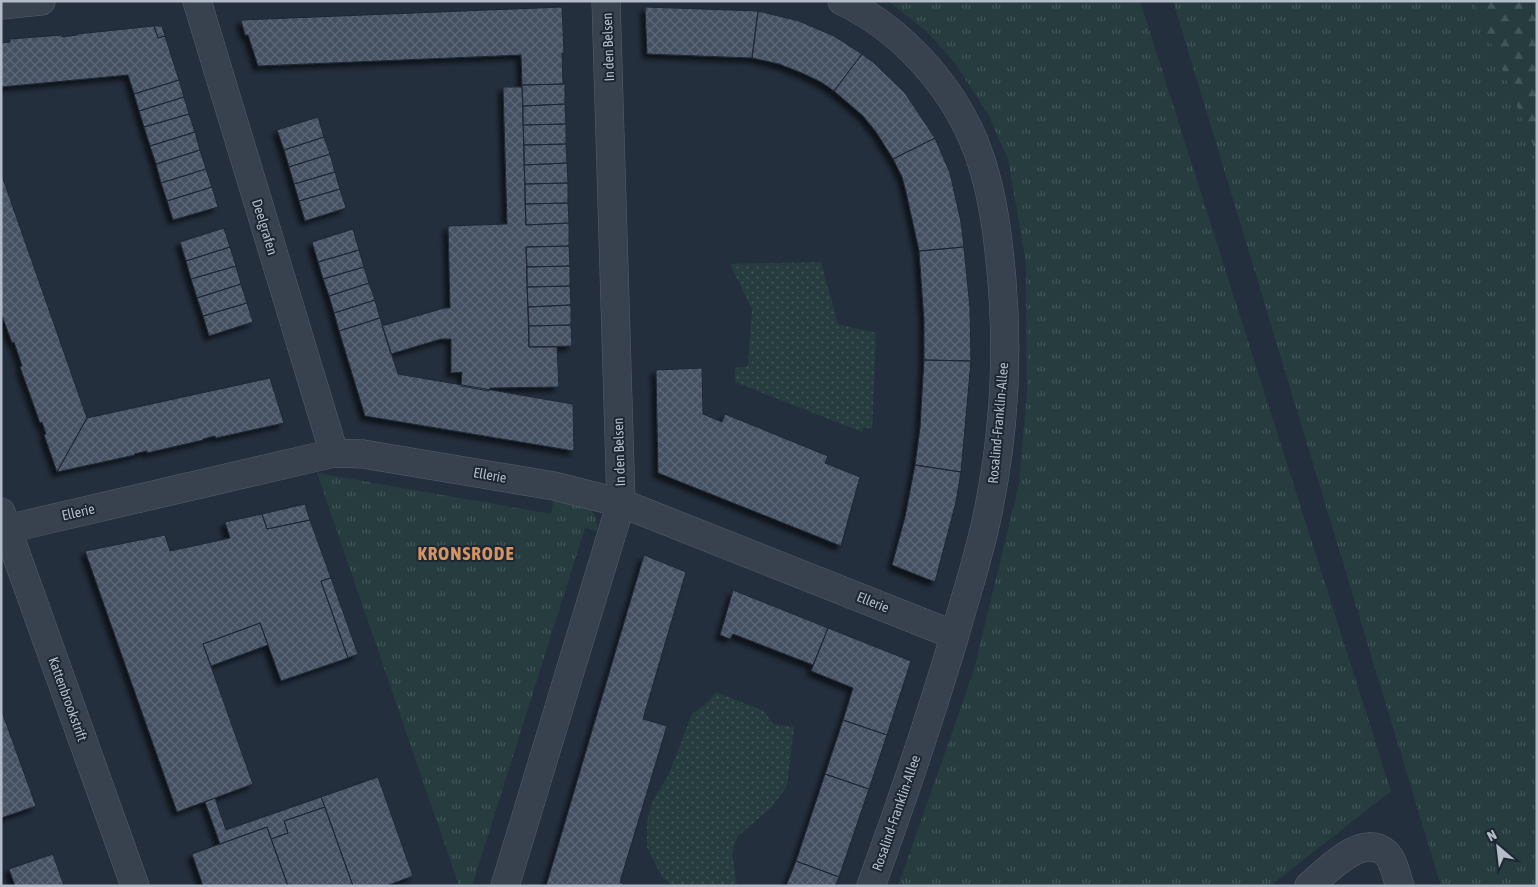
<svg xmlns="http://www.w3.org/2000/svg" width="1538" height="887" font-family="'Asap Condensed',sans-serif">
	<defs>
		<pattern id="grass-tufts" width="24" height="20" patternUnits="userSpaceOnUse" patternTransform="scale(1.25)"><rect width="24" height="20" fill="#263c3f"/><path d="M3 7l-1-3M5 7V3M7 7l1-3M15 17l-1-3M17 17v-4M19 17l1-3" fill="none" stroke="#435659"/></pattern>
		<pattern id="forest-firs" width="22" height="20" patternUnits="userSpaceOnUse" patternTransform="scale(1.25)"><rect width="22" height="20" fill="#263c3f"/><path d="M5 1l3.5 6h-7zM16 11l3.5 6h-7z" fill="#435659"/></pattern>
		<pattern id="park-dots" width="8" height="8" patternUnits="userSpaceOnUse" patternTransform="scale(1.25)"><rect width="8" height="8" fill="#263c3f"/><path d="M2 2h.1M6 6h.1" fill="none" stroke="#435659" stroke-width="1.8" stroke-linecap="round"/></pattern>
		<pattern id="building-cross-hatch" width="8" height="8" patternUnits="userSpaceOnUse" patternTransform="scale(1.25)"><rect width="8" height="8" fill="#455162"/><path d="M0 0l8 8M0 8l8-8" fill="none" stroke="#5d6877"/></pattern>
		<filter id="shadow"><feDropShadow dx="-4.5" dy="4.5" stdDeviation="2.5" flood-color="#0009"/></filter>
	</defs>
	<rect width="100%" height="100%" fill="#242f3e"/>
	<path fill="url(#grass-tufts)" d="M888 1H1140L1391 791 1270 886H898L973 673 1019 484 1027 394 1026 263 1008 159 989 116 955 63 928 33Z
		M1173 1H1474L1537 155V886H1441Z
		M317 473 551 514 554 498C580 503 595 500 598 531L585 528 472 886H459Z"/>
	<path fill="url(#forest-firs)" d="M1474 1H1537V155Z"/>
	<path fill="url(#park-dots)" d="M821 262 838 324 876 333 872 429 864 427 862 432 735 382V368L748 366 752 309 730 264Z
		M716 692 764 711 773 724 794 727 787 786 772 807 737 837 732 853 737 886H673L662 877 647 847V821L653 800 668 776 692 714 708 702Z"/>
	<path fill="url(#building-cross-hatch)" stroke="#1f2835" filter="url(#shadow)" d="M562 7 564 53H562L563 84 522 85 521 55 258 66 248 35H245L241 20Z
		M645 7 758 11 752 58 647 54Z
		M758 11 799 21 834 36 862 54 834 91 821 82 802 73 779 64 752 58Z
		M154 26 158 38 165 36 179 80 134 94 128 75 1 87V43L10 42V39L62 35V37L77 35V34Z
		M154 26H162L165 36 158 38Z
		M862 54 874 63 905 93 935 138 893 159 876 132 863 116 834 91Z
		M179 80 184 97 139 111 134 94Z
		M565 84V104L523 106 522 85Z
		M503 87H522L526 225 569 223V246L526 247 529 347H557L559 387 490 388 489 391 461 386 462 372 451 373V339H441L391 354 382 326 444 308H450L448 226 507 224Z
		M184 97 189 114 144 127 139 111Z
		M565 104 566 124 523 125V106Z
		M189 114 195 132 150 146 144 127Z
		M318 117 324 137 284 150 277 130Z
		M566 124V144L524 145 523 125Z
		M195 132 200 150 156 164 150 146Z
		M324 137 330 154 289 167 284 150Z
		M935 138 950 173 961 222 964 247 919 251 906 192 902 177 893 159Z
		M566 144 567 163 524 165V145Z
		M200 150 206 169 161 183 156 164Z
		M330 154 335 172 294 184 289 167Z
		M567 163 568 183 525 184 524 165Z
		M206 169 212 187 167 201 161 183Z
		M335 172 340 189 299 201 294 184Z
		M1 173 87 418 57 472 44 435 46 434 42 422 40 423 20 367 22 366 14 342 12 343 1 313Z
		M568 183V203L525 204V184Z
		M212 187 218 207 173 220 167 201Z
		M340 189 346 208 305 221 299 201Z
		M568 203 569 223 526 225 525 204Z
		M224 228 230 247 186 261 180 242Z
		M353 229 359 250 318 262 312 242Z
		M569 246 570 266 527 267 526 247Z
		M230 247 236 266 191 279 186 261Z
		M964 247 970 308 971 361 924 360V320L919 251Z
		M359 250 364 267 323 279 318 262Z
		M236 266 241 284 197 298 191 279Z
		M570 266V286L527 287V267Z
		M364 267 369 283 329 296 323 279Z
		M369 283 375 300 334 313 329 296Z
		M241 284 247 303 203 316 197 298Z
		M570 286 571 305 528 307 527 287Z
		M375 300 380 318 339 331 334 313Z
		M247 303 253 322 209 336 203 316Z
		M571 305V325L529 326 528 307Z
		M380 318 398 374 573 404 574 451 365 416 339 331Z
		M571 325 572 346 529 347V326Z
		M924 360 971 361 961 472 915 465 920 428Z
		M702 368 703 414 722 422 725 414 828 456 825 463 860 477 841 546 658 473 656 370Z
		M270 378 284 423 216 438 215 436 203 439V440L147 453V451L134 454 135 455 57 472 87 418Z
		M915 465 961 472 956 502 935 582 892 565 905 517Z
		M305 504 310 520 267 529 262 514Z
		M262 514 267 529 310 520 331 578 321 581 348 658 281 681 260 623 203 644 253 784 177 812 85 551 165 535 170 551 230 538 225 522Z
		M644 555 686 572 643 719 667 726 620 882 626 886H546Z
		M331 578 358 654 348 658 321 581Z
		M733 590 828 628 813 665 733 634 730 639 720 635Z
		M260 623 268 645 211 666 203 644Z
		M828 628 911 661 887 735 843 720 853 688 811 671Z
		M1 709 36 806 1 818Z
		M843 720 887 735 869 789 825 774Z
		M825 774 869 789 839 877 796 861Z
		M378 777 413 876 386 886H353L321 797Z
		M321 797 325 807 284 821 288 833 271 839 267 827 220 844 205 802 215 798 226 830Z
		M325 807 353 886H288L271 839 288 833 284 821Z
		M267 827 288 886H203L192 854Z
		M53 854 64 886H15L9 869Z
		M796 861 839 877 835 886H786Z"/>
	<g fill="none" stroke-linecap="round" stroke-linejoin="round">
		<g stroke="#565f6c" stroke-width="29">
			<path id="minor" d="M197 1 334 453
				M842 1C899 28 948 81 973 139 988 174 995 213 999 251 1009 336 1006 423 989 507 981 551 966 594 954 638 929 721 901 804 871 886
				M1 5 41 1
				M1 512 135 886
				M7 529 334 453 363 454 554 486 621 503 954 635
				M505 886 621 503 606 1
				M1309 886C1327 871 1362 832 1386 853 1394 861 1396 875 1400 886"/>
		</g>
		<use href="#minor" stroke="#38414e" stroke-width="28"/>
	</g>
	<g text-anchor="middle" stroke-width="4" stroke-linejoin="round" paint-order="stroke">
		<g font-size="14" fill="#b4bcc9" stroke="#1d2633">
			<text transform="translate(608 47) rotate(-92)" y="5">In den Belsen</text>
			<text transform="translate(265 227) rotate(73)" y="5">Deelgrafen</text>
			<text transform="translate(998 423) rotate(-85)" y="5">Rosalind-Franklin-Allee</text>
			<text transform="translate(619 452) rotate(-92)" y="5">In den Belsen</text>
			<text transform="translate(490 475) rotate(10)" y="5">Ellerie</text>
			<text transform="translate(78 512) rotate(-13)" y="5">Ellerie</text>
			<text transform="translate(873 602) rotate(22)" y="5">Ellerie</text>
			<text transform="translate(68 699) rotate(70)" y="5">Kattenbrookstrift</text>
			<text transform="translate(896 813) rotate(-71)" y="5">Rosalind-Franklin-Allee</text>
		</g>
		<g font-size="19" font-weight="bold" letter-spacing="1" fill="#d59563" stroke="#1d2633">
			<text x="466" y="560">KRONSRODE</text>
		</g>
	</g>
	<rect width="1538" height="887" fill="none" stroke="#b4bcc9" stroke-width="5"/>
	<g transform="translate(1498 847) rotate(332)" stroke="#1d2633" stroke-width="4" paint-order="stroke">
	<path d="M0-4L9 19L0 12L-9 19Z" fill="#b4bcc9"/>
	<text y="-8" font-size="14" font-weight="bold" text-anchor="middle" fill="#b4bcc9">N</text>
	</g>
</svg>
